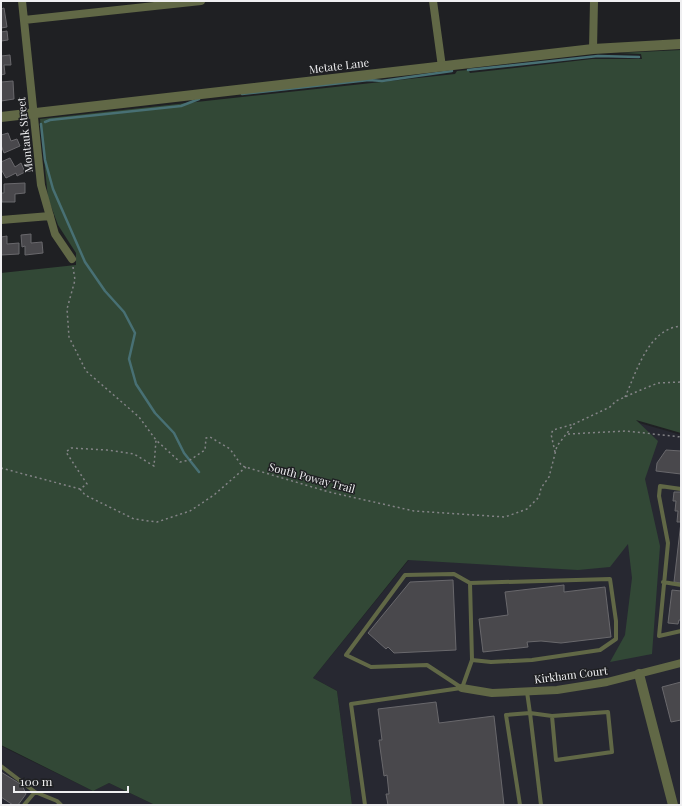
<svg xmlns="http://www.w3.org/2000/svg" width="682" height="806" font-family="'Playfair Display',serif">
	<rect width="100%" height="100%" fill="#1f2023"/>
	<path fill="#272831" d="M636 422 681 435V805H352L337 691 313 678 442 519Z
		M1 746 93 791 109 783 155 805H1Z"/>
	<path fill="#324836" d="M681 50V433L636 420 658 441 645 479 660 546 652 654 610 662 625 635 632 578 628 544 610 567 578 570 408 560 313 678 337 691 352 805H155L109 783 93 791 1 745V273L76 265V253L58 225 48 198 40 119 455 74 457 71 468 70 470 73 592 59H642L641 54 619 53Z"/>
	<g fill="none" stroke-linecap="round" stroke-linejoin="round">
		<path stroke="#487074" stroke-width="2.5" d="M468 70 598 56 639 57
			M242 94 369 80 382 81 452 71
			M45 122 50 120 181 106 199 99
			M41 124 45 160 53 189 85 262 105 291 124 312 135 333 129 359 136 384 155 413 174 433 184 453 199 472"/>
	</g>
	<path fill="#49484c" stroke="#69686c" d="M4 8 7 27 1 28V9Z
		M7 31 8 40 1 41V32Z
		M10 55 11 65H4L5 74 1 75V56Z
		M13 81 14 99 1 101V82Z
		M8 133 11 141 17 139 20 146 4 153 1 145V135Z
		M10 158 15 167 21 163 25 172 17 176 16 173 6 178 1 169V162Z
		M25 183V193L15 194V202H2L1 193H4V184Z
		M31 234V243L42 242 43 253 25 255V246L22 247 21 235Z
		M7 236V244L19 243V254L1 255V237Z
		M666 450 681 451V474L656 471 657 463Z
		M674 492H681V583L674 582 681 522H677L678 511H675L676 501H673Z
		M453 580 456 650 394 653 388 647 386 649 368 633 410 582Z
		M564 585V592L605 587 611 637 561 643 541 641 527 642 528 647 483 652 479 619 508 615 505 592Z
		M672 590 681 591V620H679L678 624 668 623Z
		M681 682V720L671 722 662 687Z
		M436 702 439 723 494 716 504 805H388L386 794H389L387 775 384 776 379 740H382L378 709Z
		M1 772 22 785 26 794 18 805H13L1 797Z"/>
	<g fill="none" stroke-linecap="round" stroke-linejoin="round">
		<path stroke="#848487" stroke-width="1.5" stroke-dasharray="2 3" stroke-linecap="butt" d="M73 267 75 280 67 309 69 337 86 371 139 417 156 440
			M625 397C637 371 648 329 681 326
			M568 434 626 431 681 437
			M555 452 551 434 553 430 574 424
			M1 468 80 489 87 484 66 452 71 448 107 450 134 454 154 466 156 440 180 462 190 460 205 450 206 438 210 437 230 449 242 466 329 492 414 511 505 517 527 509 539 497 541 488 549 477 557 446 574 424 610 407 616 401 636 392 658 383 681 382
			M80 489 85 495 134 519 157 522 190 511 214 495 246 467"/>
		<path stroke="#616846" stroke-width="4" d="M681 489 660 486 659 496 668 543 659 636 681 631
			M663 582 681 585
			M462 688 472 660 470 583 610 579 616 621V639L600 650 532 660 491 662 472 660
			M462 688 427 665 371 667 346 655 405 575 454 574 470 583
			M527 692 530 713 552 716 608 712 612 752 556 760 552 716
			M1 766 35 792 24 805
			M35 792 57 801 61 805
			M365 805 351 704 461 688
			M520 805 506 715 530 713 541 805"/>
		<path stroke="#616846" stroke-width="8" d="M22 1 41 185 55 234 72 259
			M433 1 442 67
			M24 20 201 1
			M593 49 594 1
			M1 220 50 216
			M462 688 492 693 557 690 607 682 681 663"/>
		<path stroke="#616846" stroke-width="10" d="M1 117 593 49 681 44
			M639 674 673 805"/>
	</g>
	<g text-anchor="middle" stroke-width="3" stroke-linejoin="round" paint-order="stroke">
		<g font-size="11" fill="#efeff1" stroke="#1f2023">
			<text transform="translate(339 66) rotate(-7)" y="4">Metate Lane</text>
			<text transform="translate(25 135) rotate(-96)" y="4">Montauk Street</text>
			<text transform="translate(312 478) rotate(15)" y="4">South Poway Trail</text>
			<text transform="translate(571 675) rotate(-7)" y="4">Kirkham Court</text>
		</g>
	</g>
	<rect width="682" height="806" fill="none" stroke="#efeff1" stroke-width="4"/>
	<path d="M14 786v6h114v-6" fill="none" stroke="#efeff1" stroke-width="2"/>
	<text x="20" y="786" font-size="12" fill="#efeff1" stroke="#1f2023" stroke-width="3" paint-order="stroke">100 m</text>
</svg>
